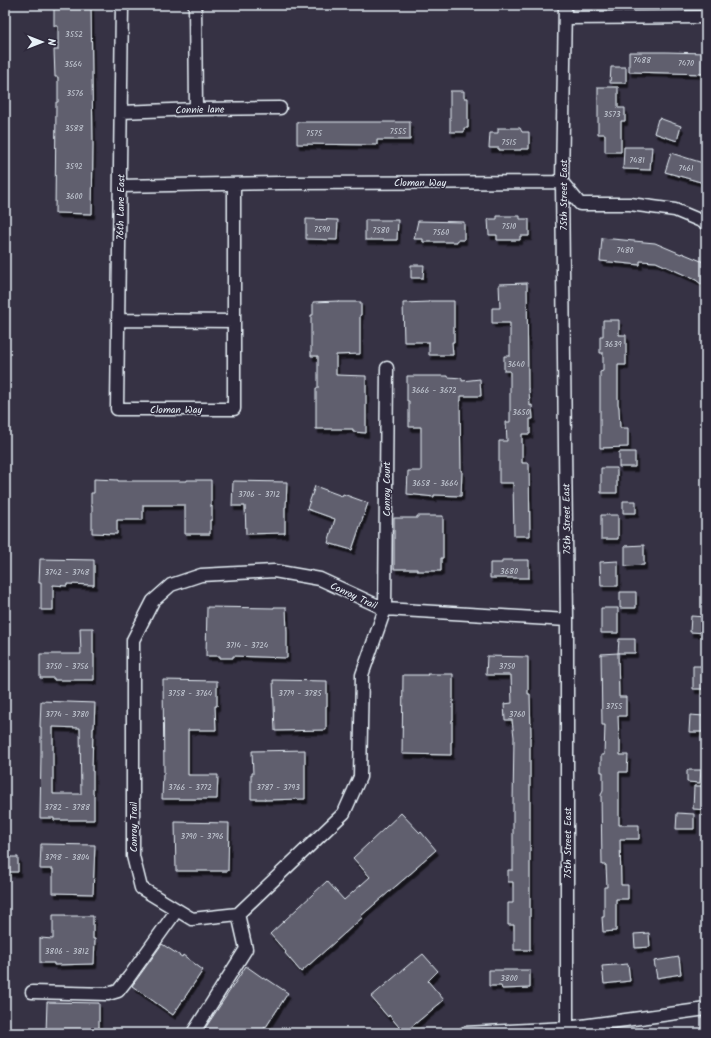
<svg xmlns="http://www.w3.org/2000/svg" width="711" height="1038" font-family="Kalam,sans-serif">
	<defs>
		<filter id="shadow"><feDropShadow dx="2.5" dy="4.5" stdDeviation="0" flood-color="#0009"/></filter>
	</defs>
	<rect width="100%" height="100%" fill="#363244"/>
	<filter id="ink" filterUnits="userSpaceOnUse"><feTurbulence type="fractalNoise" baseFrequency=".025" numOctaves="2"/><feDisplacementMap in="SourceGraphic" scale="8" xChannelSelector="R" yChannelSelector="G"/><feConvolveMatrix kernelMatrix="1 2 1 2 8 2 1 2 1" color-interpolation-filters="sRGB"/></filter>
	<g filter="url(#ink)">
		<path fill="#605e6e" stroke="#e8f1f8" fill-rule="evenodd" filter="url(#shadow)" d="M54 5H91L93 145 92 214 55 213 56 102H58V77H55L54 50H58V26H54Z
			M629 52H666L706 53V74L629 72Z
			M611 67H626V83H610Z
			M598 87H618V108H625V121H621V152H605V134H598Z
			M450 91H464V98H468V128H464V132H450Z
			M659 118 681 126 677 141 654 133 658 119H659Z
			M297 122H410V140H377V145L297 144Z
			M498 128H520L522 132H529V149H521V150H499V148H489L490 133H498Z
			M624 147H652L650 170 623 169Z
			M671 153 706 164V176L704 183 665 172Z
			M497 216H520V219H529V236H520V240H497V235H489L488 219H497Z
			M306 219 338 220 337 240 306 239Z
			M365 220H398L397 240H365Z
			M418 221 464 222V240H457V242H423V239H414Z
			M602 238 655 243 681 254 682 253 706 263V288L696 280 656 262 640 261V265L600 261Z
			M411 265H424L423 278H411Z
			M527 283 528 389H529L530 406 532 405 533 419H530V434H522V463H529L530 536H514L513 483H499V441H507L506 422H510V371H504V356H510V323H492V308H500L499 284Z
			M338 301V302H361V315H360V354L336 355V375L366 376V433L353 432V429H316V388H318V356H311V315H313V302Z
			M429 301H454V342H452L453 355H429V342H404L403 303 429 302Z
			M603 320H619V335H626V365H618V404L619 408 620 428H628V447L600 448V372L603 371V353H600V336H603Z
			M407 376H448V377L462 378V381L480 379 481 396H461V401H460L461 471H462L461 496 434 495V497L407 494 408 471H421V427H409V401H407Z
			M619 452H635V467H619Z
			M601 468H617V493H601Z
			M94 479 118 480V481H187V480H211V507L212 506V520H210V534H185V505H143V520H117V534L92 533V506H91V493H94Z
			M233 481 287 482 286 507H285V533L246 534 245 506H232Z
			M315 486 342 496 343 494 368 503 352 550 328 543 335 519 307 509Z
			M623 501H636V513H623Z
			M601 515H618V539H601Z
			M417 516H443V558H441V571H417V569H394V518H417Z
			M644 545V565L625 566V546Z
			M40 559 94 560V585L67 584V586L53 585V610H41V583H39Z
			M502 560H529V578H490V563H502Z
			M618 561V586H601L600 562Z
			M620 592H636V608H620Z
			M207 607 274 608V607H286L287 633V658L233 656V658H220V656H206Z
			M601 608H618V633H601Z
			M691 616 706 617V633L690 632Z
			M80 628H93V654H94V680H54V678H40V654H81Z
			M619 639H635V653H618Z
			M618 653 619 697H626V716H618L619 740H620V755H628L627 772H619V825H639V839H620L621 885H628V899H616V931L603 932 602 917H604V887H607L606 865H602L601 795 603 791V772H601V755H604L605 725H602L601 654Z
			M487 656 528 657V694H530L531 736H530V950H514V925H508V903H513V882H508V870H513V803L514 737 512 720H505L504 704 512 703 511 675H486Z
			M693 666H706V689H693Z
			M427 674H453V720H452V742H451V755L402 754 403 675H428Z
			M163 680 217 681V706H215L216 730H188V775H218L217 799H162L163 774H164Z
			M273 680 327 681V706H326V730L275 731Z
			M41 701 95 703 94 728H93L92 771H93V794L94 795V820H54V818H40L41 753V727H40ZM53 727 80 728 81 794H53Z
			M690 715 704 716 703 732H689Z
			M305 750V799L265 800V799H251V774H253L252 751Z
			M687 770H701L700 783 687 782Z
			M694 786H706V810L693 809Z
			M401 813 420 833 421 832 436 850 416 867 417 868 361 916 362 918 301 972 285 953 286 952 270 934 327 881 344 900 370 877 353 858Z
			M677 813 694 814V829H676Z
			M175 822 229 823 228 871H176Z
			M41 844 95 845 93 894 53 893V869H40Z
			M5 857H18V872H5Z
			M53 915H66V916H93V939H95L94 964 54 965V963H40V938L53 939Z
			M649 933 650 947 635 948 634 934Z
			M162 944 182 957 183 955 203 970 173 1015 132 986Z
			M423 954 438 971 428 981 444 1000 404 1033 389 1015 388 1017 371 997 412 962H413Z
			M679 957 681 974 657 978 654 961Z
			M628 964 630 981 604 984 602 966Z
			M246 966 266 980 267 979 288 993 266 1027H265L261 1033H202Z
			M489 970H530V988L502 989 501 986H489Z
			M47 1002 99 1003V1033H46Z"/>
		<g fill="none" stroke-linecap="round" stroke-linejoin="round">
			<g stroke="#e8f1f8" stroke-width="15">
				<path id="minor" d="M122 5 117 409H234V184
					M195 5 196 109
					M565 5 562 182 567 620V1033
					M565 18 706 17
					M121 112 196 109 280 108
					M120 186 279 183 562 182 580 204H630L675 210 706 223
					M119 320 234 321
					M387 368 385 609 362 675 360 777 344 813 238 914 192 919 141 888 133 856V640L153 601 171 585 201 575 274 571 320 579 385 609 567 620
					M32 992 108 994 118 991 129 977 177 910
					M193 1033 246 949 238 914
					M465 1033 567 1028 706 1009"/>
			</g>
			<use href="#minor" stroke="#2f2a3d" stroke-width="12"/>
		</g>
	</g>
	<g text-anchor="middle" stroke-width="3" stroke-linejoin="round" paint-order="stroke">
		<g font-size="8" fill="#c6ccd6">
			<text x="74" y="37">3552</text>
			<text x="642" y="63">7488</text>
			<text x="686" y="66">7470</text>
			<text x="73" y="67">3564</text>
			<text x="75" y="96">3576</text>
			<text x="612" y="117">3573</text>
			<text x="74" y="131">3588</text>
			<text x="398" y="134">7555</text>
			<text x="314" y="136">7575</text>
			<text x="509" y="145">7515</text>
			<text x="637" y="163">7481</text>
			<text x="74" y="169">3592</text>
			<text x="686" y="171">7461</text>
			<text x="74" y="199">3600</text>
			<text x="509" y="229">7510</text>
			<text x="322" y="232">7590</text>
			<text x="381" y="233">7580</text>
			<text x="441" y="235">7560</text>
			<text x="625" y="253">7480</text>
			<text x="613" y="347">3639</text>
			<text x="516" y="367">3640</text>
			<text x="434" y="393">3666 - 3672</text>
			<text x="521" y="415">3650</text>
			<text x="435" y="486">3658 - 3664</text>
			<text x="259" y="497">3706 - 3712</text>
			<text x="509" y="574">3680</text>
			<text x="67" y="575">3742 - 3748</text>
			<text x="247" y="648">3714 - 3724</text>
			<text x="67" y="669">3750 - 3756</text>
			<text x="507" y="669">3750</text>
			<text x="190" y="696">3758 - 3764</text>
			<text x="300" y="696">3779 - 3785</text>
			<text x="614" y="709">3755</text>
			<text x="67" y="717">3774 - 3780</text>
			<text x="517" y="717">3760</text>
			<text x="190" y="790">3766 - 3772</text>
			<text x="278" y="790">3787 - 3793</text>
			<text x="67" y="810">3782 - 3788</text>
			<text x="202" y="839">3790 - 3796</text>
			<text x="67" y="860">3798 - 3804</text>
			<text x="67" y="954">3806 - 3812</text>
			<text x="509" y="981">3800</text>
		</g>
		<g font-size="10" fill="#e8f1f8" stroke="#2f2a3d">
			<text transform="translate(200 109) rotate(-1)" y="4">Connie lane</text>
			<text x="420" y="186">Cloman Way</text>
			<text transform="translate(563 195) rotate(-90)" y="4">75th Street East</text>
			<text transform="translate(120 207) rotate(-89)" y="4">76th Lane East</text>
			<text x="176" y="413">Cloman Way</text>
			<text transform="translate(386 489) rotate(-90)" y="4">Conroy Court</text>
			<text transform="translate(566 519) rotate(-91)" y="4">75th Street East</text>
			<text transform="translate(354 595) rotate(25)" y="4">Conroy Trail</text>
			<text transform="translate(133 827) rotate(-90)" y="4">Conroy Trail</text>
			<text transform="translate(567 843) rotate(-90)" y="4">75th Street East</text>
		</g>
	</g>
	<rect width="711" height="1038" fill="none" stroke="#2f2a3d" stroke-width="20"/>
	<rect x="10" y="10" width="691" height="1018" fill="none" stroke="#e8f1f8" stroke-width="1.5" filter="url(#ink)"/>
	<g transform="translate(42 42) rotate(90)" stroke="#2f2a3d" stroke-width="3" paint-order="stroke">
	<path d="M0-3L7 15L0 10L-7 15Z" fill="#e8f1f8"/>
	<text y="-6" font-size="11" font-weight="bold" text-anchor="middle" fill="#e8f1f8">N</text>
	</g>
</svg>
